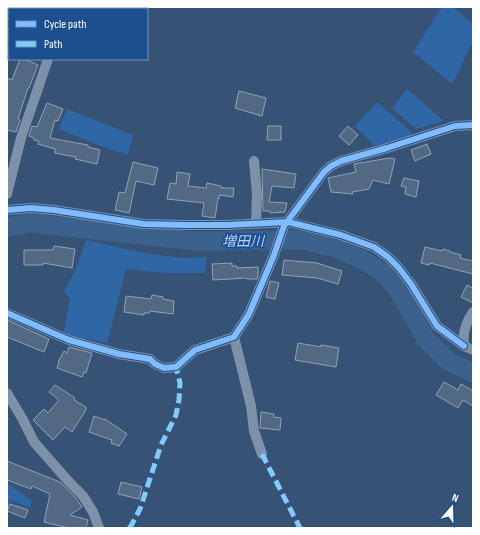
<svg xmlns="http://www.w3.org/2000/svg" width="480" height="535" font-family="'Sofia Sans Condensed','Noto Sans JP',sans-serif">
	<rect width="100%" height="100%" fill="#365274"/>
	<path fill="#2f66a5" d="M442 7H453L473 24V41L466 55 459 71 452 84 413 52Z
		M407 89 444 121 416 129 392 108Z
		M377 102 409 130 412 135 373 146 372 143 355 126Z
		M67 109 133 135 128 155 103 147 59 129Z
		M86 240 144 253 183 258 207 257 205 273H164L126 269 107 343 63 334 70 300 64 291 75 271Z
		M7 483 32 501 30 508 11 500 7 509Z"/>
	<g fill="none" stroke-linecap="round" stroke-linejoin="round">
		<path stroke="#3b618d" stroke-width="19" d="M7 227 30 223 195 241 301 240 336 248 365 261 387 276 403 298 426 339 448 361 473 373"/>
	</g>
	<path fill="#526984" stroke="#92a2b6" d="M20 59H24L38 65 29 88H28L18 119 20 120 16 132 7 130V78L12 80Z
		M239 91 266 98 262 116 235 108Z
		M47 103 63 109 58 121 55 120 50 138 88 145V147L100 150 97 164 75 159 76 157 55 153V149L38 144 39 141 34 140V138L29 136 32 126 37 127Z
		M268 126H281V140H267Z
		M348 126 358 135 349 145 339 136Z
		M427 144 431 154 415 161 411 150Z
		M390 158 395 159 389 184 373 180 369 189 352 192 353 194 331 192 328 178 356 172 354 164Z
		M133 162 158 168 154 185 136 181 129 213 115 210 119 192 125 193Z
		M262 169 296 174 294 188 272 186 269 202 287 203 285 212 270 213V211H263Z
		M177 172 190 174 188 186 206 188 207 183 221 186V188H234L233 197 219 195V199L218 198 215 218 202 216 204 203 167 199 170 183 176 184Z
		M404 178 419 181 416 197 405 194 406 187 401 186Z
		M54 246 75 249 72 268 43 263V265H24V250H53Z
		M425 247 442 251 443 249 450 251V252L461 255 460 258 473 261V274L430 263 429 265 421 263Z
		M284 260 317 263 342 271 338 284 317 278 282 275Z
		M232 263V266H237V268L258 267V275L257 279H247V278L213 280 212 264Z
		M270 281 279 283 275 299 266 297Z
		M467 285 473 288V303L461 297Z
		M152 295 163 297V299L174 301 173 314 150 311 149 313H144V315L124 312 126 296 151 299Z
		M7 320 49 339 44 352 7 337Z
		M298 343 321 347V345L339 348 336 367 295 360Z
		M69 347 92 353 86 373 84 372 82 377 57 368 59 362H58L64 351 67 353Z
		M444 382 458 390 461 384 473 391V406L463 400 458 408 436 395Z
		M55 385 75 398 74 400 86 407V410L72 432 65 427 53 440 33 420 44 409 48 413 59 400 49 392Z
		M261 412 274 414V417L281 418 280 430 260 428Z
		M94 416 105 420V419L127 434 119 446 111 443 112 440 89 432Z
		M7 461 60 482 75 497 82 507 70 515 88 520 86 528H69L44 522 50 494 32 486 31 489 7 480Z
		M121 482 142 487 139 499 118 494Z
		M10 504 28 510 25 518 7 511Z"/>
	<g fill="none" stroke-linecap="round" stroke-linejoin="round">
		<path stroke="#7d92a8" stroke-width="10" d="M65 9 66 7
			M254 161 257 194 256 224
			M7 194 21 138 48 59
			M7 210 31 208 54 210 144 224 185 225H227L288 222 341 235 374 247 388 257 399 268 411 284 437 326 464 346
			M473 312C466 322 462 333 464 346L473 350
			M7 313 69 340 119 354 150 359 155 364 164 368 176 367 195 350 234 337 249 314 274 255 284 226 324 172 331 166 341 161 387 148 455 126 473 125
			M234 337 251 406 254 431 262 454
			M7 393 22 418 34 442 69 482 83 496 93 512 99 528"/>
		<path stroke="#80caff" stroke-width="5" stroke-dasharray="10 5" stroke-linecap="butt" d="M262 454 300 528
			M129 528 131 526 140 509 161 445 176 415 179 400 180 383 176 367"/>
		<g stroke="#1b4f8f" stroke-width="8">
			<path id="cycleway" d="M7 210 31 208 54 210 144 224 185 225H227L288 222 341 235 374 247 388 257 399 268 411 284 437 326 464 346
				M7 313 69 340 119 354 150 359 155 364 164 368 176 367 195 350 234 337 249 314 274 255 284 226 324 172 331 166 341 161 387 148 455 126 473 125"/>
		</g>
		<use href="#cycleway" stroke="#80bcff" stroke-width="6"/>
	</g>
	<g text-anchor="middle" stroke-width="3.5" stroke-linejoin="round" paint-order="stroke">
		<g font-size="14" font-style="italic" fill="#b5d3f5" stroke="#1b4f8f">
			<text x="243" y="246">増田川</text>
		</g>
	</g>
	<rect width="480" height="535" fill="none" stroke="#ffffff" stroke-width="16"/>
	<rect x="8" y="8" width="140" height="52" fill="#1b4f8f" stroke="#7695bc"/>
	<rect x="16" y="21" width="20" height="6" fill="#80bcff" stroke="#7695bc"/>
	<text x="44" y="28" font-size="12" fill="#ffffff">Cycle path</text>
	<rect x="16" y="41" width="20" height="6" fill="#80caff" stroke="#7695bc"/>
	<text x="44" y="48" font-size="12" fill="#ffffff">Path</text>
	<g transform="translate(452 507) rotate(20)" stroke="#1b4f8f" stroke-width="3" paint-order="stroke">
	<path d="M0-3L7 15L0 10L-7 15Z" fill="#ffffff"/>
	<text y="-6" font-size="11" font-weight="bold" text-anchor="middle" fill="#ffffff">N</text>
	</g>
</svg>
